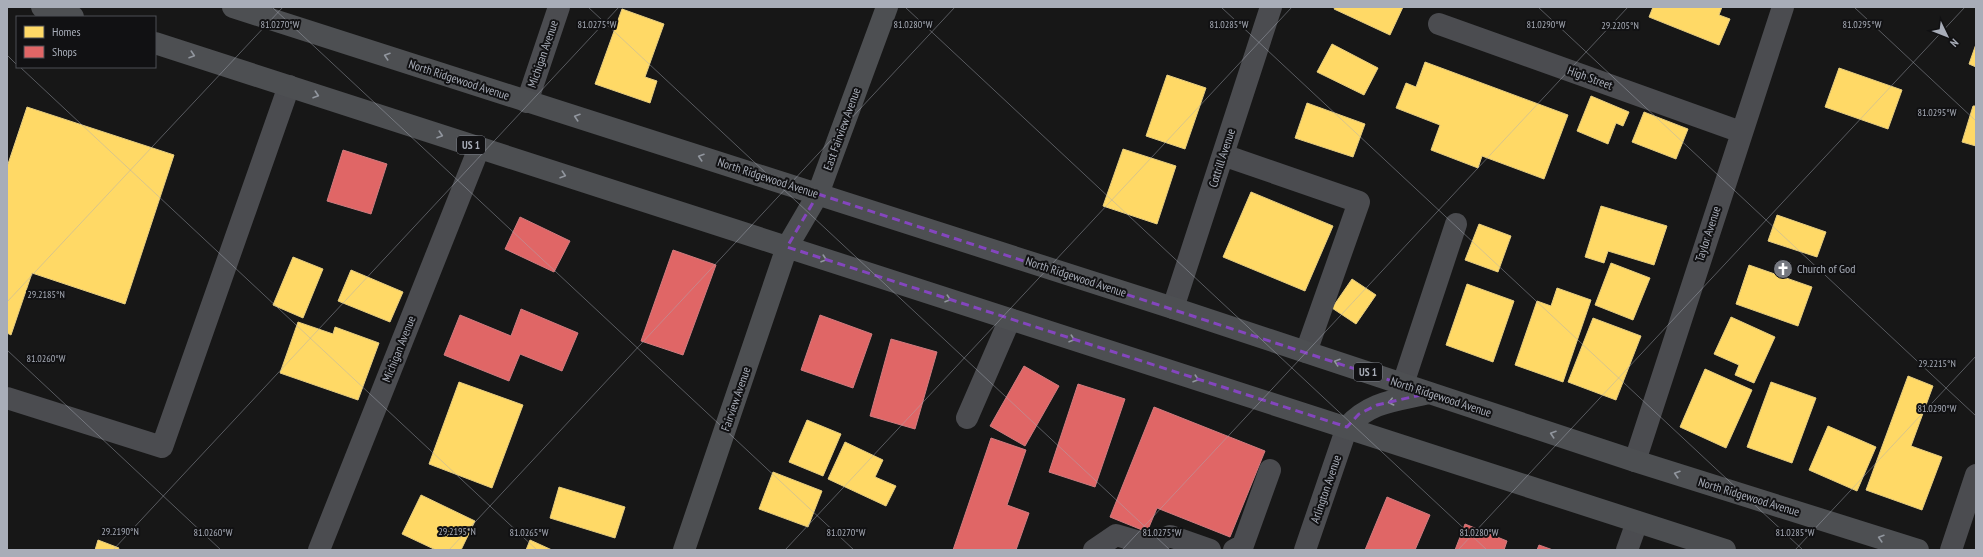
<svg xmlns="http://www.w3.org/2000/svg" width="1983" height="557" font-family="'PT Sans Narrow',sans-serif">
	<rect width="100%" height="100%" fill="#171717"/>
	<path fill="#ffd966" stroke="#e5cc7f" d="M1335 7H1403L1390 35 1334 9Z
		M1653 7H1722L1719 15 1730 19 1719 45 1649 17Z
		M622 9 664 24 645 77 657 81 650 103 595 84Z
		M1332 44 1378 68 1364 95 1317 72Z
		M1976 44V67L1969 64Z
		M1425 62 1568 115 1544 179 1482 156 1478 168 1431 150 1440 125 1396 108 1406 83 1416 87Z
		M1839 68 1902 90 1888 129 1825 107Z
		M1167 75 1206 88 1185 149 1146 136Z
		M1591 96 1629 112 1623 126 1616 123 1608 144 1577 131Z
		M1307 103 1365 124 1353 157 1295 138Z
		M1973 106H1976V146L1962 142Z
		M27 107 174 155 125 304 32 273 11 335 7 333V167Z
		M1644 112 1688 129 1676 159 1632 142Z
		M1123 149 1176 166 1157 224 1103 206Z
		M1251 192 1333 226 1305 291 1223 257Z
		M1601 206 1667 226 1654 265 1608 251 1604 263 1585 257Z
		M1777 215 1826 232 1817 257 1768 241Z
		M1479 224 1511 236 1498 272 1465 260Z
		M293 257 323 269 303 318 273 305Z
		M1611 263 1650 278 1633 320 1595 305Z
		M1749 265 1812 287 1798 326 1736 304Z
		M351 270 403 292 390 322 338 301Z
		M1352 279 1376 295 1356 324 1332 308Z
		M1467 284 1514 301 1493 362 1446 345Z
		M1557 288 1591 300 1563 382 1515 365 1537 301 1551 306Z
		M1731 317 1775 337 1754 383 1735 375 1739 365 1714 354Z
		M1593 318 1641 336 1616 400 1568 382Z
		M298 322 333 334 335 327 379 343 358 400 280 373Z
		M1705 369 1752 390 1726 448 1680 427Z
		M1908 376 1933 386 1911 446 1942 457 1922 510 1866 490Z
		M459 382 523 405 492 488 429 464Z
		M1771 382 1816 398 1792 463 1747 447Z
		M807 420 841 434 823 476 789 462Z
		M1828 426 1876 447 1857 491 1809 470Z
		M845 442 883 460 875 477 896 486 886 506 828 479Z
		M773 472 822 491 808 527 759 509Z
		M559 487 625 507 615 538 550 518Z
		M421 495 475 521 461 550H436L402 534Z
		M98 540 119 548 118 550H95Z
		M530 540 552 550H526Z"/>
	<path fill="#e06666" stroke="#cf7b7f" d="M343 150 387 164 371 214 327 201Z
		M520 217 570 241 554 272 505 249Z
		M673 250 716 265 683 355 641 341Z
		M521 309 578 333 562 371 520 354 509 381 444 355 460 315 511 336Z
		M820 315 872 334 853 388 801 370Z
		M891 339 937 352 915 429 870 416Z
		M1024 366 1059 386 1025 446 990 426Z
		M1078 384 1125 399 1095 487 1049 472Z
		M1154 407 1265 451 1230 537 1157 508 1147 532 1110 517Z
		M991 438 1026 450 1007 505 1029 513 1016 550H953Z
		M1387 497 1430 515 1415 550H1365Z
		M1465 524 1507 541 1504 550H1455Z
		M1539 545 1553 550H1537Z"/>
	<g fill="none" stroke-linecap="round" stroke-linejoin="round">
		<path stroke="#4b4c50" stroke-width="22" d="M1439 24 1741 132
			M527 102 559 7
			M1223 155 1359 202 1306 352
			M1173 308 1271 7
			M1403 384 1456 224
			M7 398 162 447 289 86
			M967 418 1010 319
			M1635 461 1783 7
			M319 550 479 148
			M1094 550 1116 535 1150 545 1170 536 1210 550
			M1234 550 1243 545 1270 470
			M1305 550 1347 427
			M1627 550 1637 522
			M1951 550 1976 475"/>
		<path stroke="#4d4f52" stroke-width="22" d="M42 7 73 17
			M233 7 1173 308 1635 461 1918 550
			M155 43 1725 550
			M1347 427C1371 401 1395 401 1429 393
			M684 550 787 247 818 194 887 7"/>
	</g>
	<defs><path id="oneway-chevron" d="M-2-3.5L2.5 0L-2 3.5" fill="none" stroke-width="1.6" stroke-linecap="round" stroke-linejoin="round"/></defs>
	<g stroke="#91969e">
		<use href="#oneway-chevron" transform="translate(192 55) rotate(18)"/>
		<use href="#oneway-chevron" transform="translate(387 56) rotate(-162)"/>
		<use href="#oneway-chevron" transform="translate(316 95) rotate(18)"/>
		<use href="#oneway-chevron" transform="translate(577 117) rotate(-162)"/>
		<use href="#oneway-chevron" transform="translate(440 135) rotate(18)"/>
		<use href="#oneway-chevron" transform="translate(701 157) rotate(-162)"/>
		<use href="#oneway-chevron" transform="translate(563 175) rotate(18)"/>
		<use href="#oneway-chevron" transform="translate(824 259) rotate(18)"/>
		<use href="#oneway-chevron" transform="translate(948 299) rotate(18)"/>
		<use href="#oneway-chevron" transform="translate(1072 339) rotate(18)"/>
		<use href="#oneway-chevron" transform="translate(1337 362) rotate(-162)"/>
		<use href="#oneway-chevron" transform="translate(1196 379) rotate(18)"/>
		<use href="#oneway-chevron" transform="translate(1391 402) rotate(167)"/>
		<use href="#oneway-chevron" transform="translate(1553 434) rotate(-162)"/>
		<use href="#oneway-chevron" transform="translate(1677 474) rotate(-163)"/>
		<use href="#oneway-chevron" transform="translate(1881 538) rotate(-163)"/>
	</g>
	<path fill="none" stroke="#8446be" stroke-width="3" stroke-dasharray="8 5" stroke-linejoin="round" d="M818 194 1429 393 1377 405 1359 414 1347 427 787 247Z"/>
	<path fill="none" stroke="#a8adb8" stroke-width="1" stroke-opacity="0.45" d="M272 7 854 550M588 7 1170 550M905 7 1487 550M1221 7 1803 550M1538 7 1976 416M1854 7 1976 121M7 55 17 65M20 67 537 550M7 302 283 7M7 350 221 550M113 550 619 7M449 550 955 7M785 550 1292 7M1122 550 1628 7M1458 550 1965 7M1795 550 1976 356"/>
	<defs>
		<g id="church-disc" transform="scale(1)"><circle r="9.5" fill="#757880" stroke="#111113"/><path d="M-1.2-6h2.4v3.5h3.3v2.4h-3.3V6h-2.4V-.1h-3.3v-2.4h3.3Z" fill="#fff"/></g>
	</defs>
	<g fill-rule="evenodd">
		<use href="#church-disc" x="1783" y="269"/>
	</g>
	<g text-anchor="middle" stroke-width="4" stroke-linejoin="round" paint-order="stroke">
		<g fill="#111113" stroke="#7b7e86" stroke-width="1">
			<rect x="457" y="136" width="28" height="18" rx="3"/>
			<rect x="1354" y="363" width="28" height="18" rx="3"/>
		</g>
		<g font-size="11" font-weight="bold" fill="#a8adb8">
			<text x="471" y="149">US 1</text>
			<text x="1368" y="376">US 1</text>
		</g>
		<g font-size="12" fill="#a8adb8" stroke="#111113">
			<text transform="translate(543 54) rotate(-71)" y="4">Michigan Avenue</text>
			<text transform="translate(1590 78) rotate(20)" y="4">High Street</text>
			<text transform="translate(459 80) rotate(18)" y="4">North Ridgewood Avenue</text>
			<text transform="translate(842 129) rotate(-70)" y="4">East Fairview Avenue</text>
			<text transform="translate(1222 158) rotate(-72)" y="4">Cottrill Avenue</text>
			<text transform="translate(768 178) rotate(18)" y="4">North Ridgewood Avenue</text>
			<text transform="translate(1708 234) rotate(-72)" y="4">Taylor Avenue</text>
			<text transform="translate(1076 277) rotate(18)" y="4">North Ridgewood Avenue</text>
			<text transform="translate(399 349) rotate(-68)" y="4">Michigan Avenue</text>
			<text transform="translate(1441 397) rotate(18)" y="4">North Ridgewood Avenue</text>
			<text transform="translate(736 399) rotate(-71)" y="4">Fairview Avenue</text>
			<text transform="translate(1326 489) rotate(-71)" y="4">Arlington Avenue</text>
			<text transform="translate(1749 497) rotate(17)" y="4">North Ridgewood Avenue</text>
		</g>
		<g font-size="12" fill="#a8adb8" stroke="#111113" text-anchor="start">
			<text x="1797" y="273">Church of God</text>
		</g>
	</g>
	<g font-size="10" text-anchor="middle" fill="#a8adb8" stroke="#111113" stroke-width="4" stroke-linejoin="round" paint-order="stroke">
		<text x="280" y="28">81.0270°W</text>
		<text x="597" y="28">81.0275°W</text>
		<text x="913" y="28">81.0280°W</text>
		<text x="1229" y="28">81.0285°W</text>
		<text x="1546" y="28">81.0290°W</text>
		<text x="1862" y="28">81.0295°W</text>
		<text x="1620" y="29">29.2205°N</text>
		<text x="1937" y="116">81.0295°W</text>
		<text x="46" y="298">29.2185°N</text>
		<text x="46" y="362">81.0260°W</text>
		<text x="1937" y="367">29.2215°N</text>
		<text x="1937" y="412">81.0290°W</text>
		<text x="120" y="535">29.2190°N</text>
		<text x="457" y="535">29.2195°N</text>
		<text x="213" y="536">81.0260°W</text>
		<text x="529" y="536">81.0265°W</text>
		<text x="846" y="536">81.0270°W</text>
		<text x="1162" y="536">81.0275°W</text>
		<text x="1479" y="536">81.0280°W</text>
		<text x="1795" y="536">81.0285°W</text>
	</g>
	<rect width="1983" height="557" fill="none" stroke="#a8adb8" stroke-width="16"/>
	<rect x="16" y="16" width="140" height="52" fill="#111113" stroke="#4d4f55"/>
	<rect x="24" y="26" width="20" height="12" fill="#ffd966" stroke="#4d4f55"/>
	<text x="52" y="36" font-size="12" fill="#a8adb8">Homes</text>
	<rect x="24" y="46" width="20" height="12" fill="#e06666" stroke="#4d4f55"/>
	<text x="52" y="56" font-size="12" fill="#a8adb8">Shops</text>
	<g transform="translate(1947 36) rotate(133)" stroke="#111113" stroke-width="3" paint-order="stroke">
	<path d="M0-3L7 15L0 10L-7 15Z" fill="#a8adb8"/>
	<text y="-6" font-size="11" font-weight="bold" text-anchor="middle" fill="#a8adb8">N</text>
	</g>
</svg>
